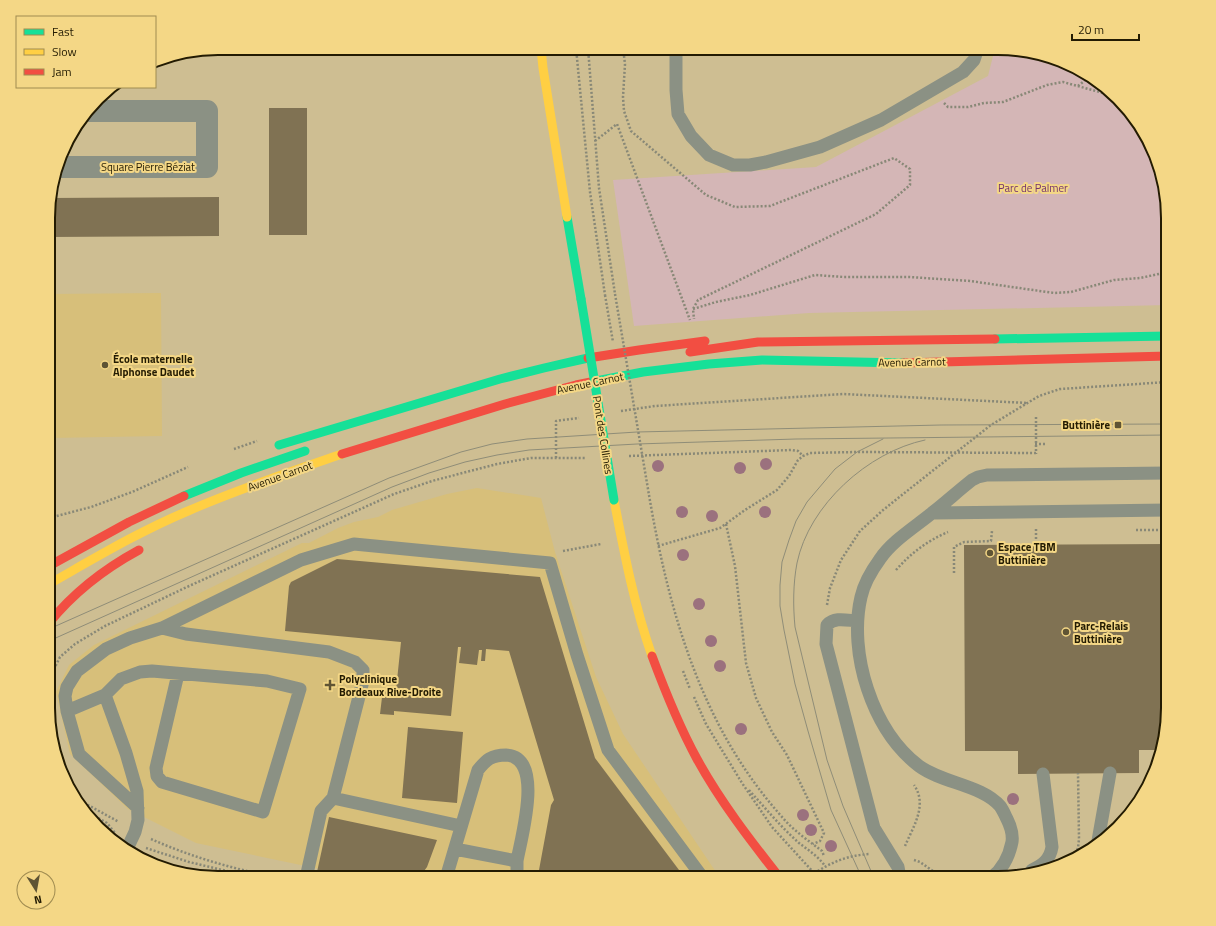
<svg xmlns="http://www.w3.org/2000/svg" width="1216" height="926" font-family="'Titillium Web',sans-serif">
	<rect width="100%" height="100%" fill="#cebe92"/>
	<path fill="#d7bf7a" d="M161 293 162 436 49 438V294Z
		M477 488 541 498 555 552 596 677 623 734 720 878H433L427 876 425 878H363L196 843 128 809 70 754 56 692 69 665 94 645 302 543H309L338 528 354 522 378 517 392 510 447 494Z"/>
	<path fill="#d4b6b6" d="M995 48H1009L1063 61 1110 90 1151 143 1168 218V305L809 313 634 326 613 180 816 167 988 76Z"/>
	<path fill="#807253" d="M269 108H307V235H269Z
		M219 197V236L49 237V198Z
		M1168 544V719L1160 750H1139V773L1018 774V751H965L964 545Z
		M337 559 540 577 595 758 685 878H542L539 870 551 805 554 800 509 651 486 649 485 661H481L482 650H479L477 665 459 663 461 647H458L451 716 394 711V715L380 714 383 689 396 690 401 642 285 631 289 586 291 582Z
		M408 727 463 732 457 803 402 798Z
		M329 817 437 840 427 867 419 878H342L317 872Z"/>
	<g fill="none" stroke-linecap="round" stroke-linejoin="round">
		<path stroke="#887" stroke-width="2.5" stroke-dasharray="2 2" stroke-linecap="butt" d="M576 48 590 192 605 295
			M588 48 599 188 615 294
			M623 48 625 64 623 97 624 111 631 131 706 195 735 207 770 206 894 158 910 169V185L876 214 698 300 693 309 694 319
			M1078 86 1089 77
			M944 103 948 107H968L984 103 1003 102 1047 85 1063 82 1114 96
			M595 141 617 124 690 320
			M693 309 716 302 750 295 815 275 844 277H909L970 281 1054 293 1071 292 1114 280 1140 278 1168 272
			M621 411 655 406 843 394 1028 403
			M1036 417V454
			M1035 444H1047
			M234 449 257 441
			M629 456 791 450 798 451 803 456
			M556 458V421L579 418
			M649 495C669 612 701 727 783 818 794 831 809 841 822 851L824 856
			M49 518 91 507 132 492 188 467
			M726 524 735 566 746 663 756 698 772 732 787 755 824 833 820 841 813 844
			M1036 529V544
			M1136 530H1168
			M658 546 720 528 745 510 777 490 789 476 798 460 803 456 810 453 857 452 1036 453
			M563 551 601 544
			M896 570C911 553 927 541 948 532
			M954 573V547L964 542 991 541 992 531
			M827 605 830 588 841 560 860 531 882 511 912 487 991 425 1039 396 1060 389 1168 382
			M683 671 690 689
			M52 673 60 657 75 644 105 626 189 586 394 494 432 481 497 464 531 458H586
			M694 697 706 724 742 783 772 827 814 873
			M749 790C765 808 781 827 799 843 808 850 818 856 825 866
			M77 799 119 822
			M88 812 107 823 115 833
			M151 839C191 857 237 870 279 878
			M905 846C913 827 928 805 914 785
			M146 848 189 862 256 878
			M914 860 920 862 943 878
			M1072 861 1078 848 1079 839 1078 773
			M808 878C826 864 847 855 870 854"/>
		<path stroke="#8b9184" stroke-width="13" d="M676 48V90L678 114 691 136 709 155 733 165H750L766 162 820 147 881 120 963 72 974 60 978 48
			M933 513 1168 510
			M857 621C845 620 835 617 827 625L826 644 874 828 898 867 900 878
			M162 628 186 634 329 652 355 662 363 670V681L333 798
			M105 695 126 753 137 791 138 820 135 832 127 849
			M67 711 105 695 121 679 140 672 152 671 267 681 300 689 263 812 162 782 157 776 156 768 178 674
			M138 808 79 754 67 711 65 696 67 687 77 671 106 649 130 638 162 628 301 560 354 544 550 563 577 655 608 750 703 878
			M1098 841 1110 773
			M455 849 517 861V878
			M1032 870C1042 865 1050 860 1052 847L1043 774
			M306 878 321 811 333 798 461 826
			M446 878 478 770C486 760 491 755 506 755 545 757 521 838 517 861
			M991 878C1003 869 1009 857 1012 842 1013 835 1010 825 1007 819 1005 815 1003 810 1000 806 982 785 942 783 919 766 872 730 848 653 861 597 864 583 872 570 880 559 892 541 915 527 932 513 945 503 958 491 972 480L978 477 987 475 1168 473"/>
		<path stroke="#8b9184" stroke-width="22" d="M59 167H207V111H89"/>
		<path stroke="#16e098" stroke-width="9" d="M567 217 581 299
			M995 339 1168 336
			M596 381 643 372 709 364 762 360 903 363
			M279 445 500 379 544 368 588 358
			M184 496 241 473 305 451"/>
		<path stroke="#ffcf43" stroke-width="9" d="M541 48 543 68 567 217
			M614 500C624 552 634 605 652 656
			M49 584C95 558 140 531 188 511 238 489 290 472 342 454"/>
		<path stroke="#f24e42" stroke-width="9" d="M690 352 758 342 995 339
			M588 358 639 350 705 341
			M903 363 1168 356
			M342 454 505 404 576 385 596 381
			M49 566 129 522 184 496
			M49 623C74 592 104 569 139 550
			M652 656C665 691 679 726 697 759 720 801 750 840 780 878"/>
		<path stroke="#8f8d78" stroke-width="1" d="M49 629 389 478 461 452 492 444 527 439 637 432 941 425 1168 424
			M49 641 392 487 429 473 465 462 497 455 529 450 637 444 796 439 1168 435
			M862 878 831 810 808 731 795 684 784 630 780 606V585L782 562 789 540 796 521 807 502 835 469 857 452 883 439
			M874 878 843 806 827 760 795 627C793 606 793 584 797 563 809 505 868 452 925 440"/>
		<path stroke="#887" stroke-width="2.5" stroke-dasharray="2 2" stroke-linecap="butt" d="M615 294 649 495
			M605 295 613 342"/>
		<path stroke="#16e098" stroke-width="9" d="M581 299 614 500"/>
	</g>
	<g fill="#9b717e">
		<circle cx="766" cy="464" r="6"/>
		<circle cx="658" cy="466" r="6"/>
		<circle cx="740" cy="468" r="6"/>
		<circle cx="682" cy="512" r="6"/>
		<circle cx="765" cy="512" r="6"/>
		<circle cx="712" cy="516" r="6"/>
		<circle cx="683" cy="555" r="6"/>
		<circle cx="699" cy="604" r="6"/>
		<circle cx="711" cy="641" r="6"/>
		<circle cx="720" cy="666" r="6"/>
		<circle cx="741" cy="729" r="6"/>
		<circle cx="1013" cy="799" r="6"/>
		<circle cx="803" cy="815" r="6"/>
		<circle cx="811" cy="830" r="6"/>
		<circle cx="831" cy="846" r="6"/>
	</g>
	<g fill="#5f5434" stroke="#f4d786" stroke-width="1.5">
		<circle cx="105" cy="365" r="4"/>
		<rect x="1114" y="421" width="8" height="8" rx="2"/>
		<circle cx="990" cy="553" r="4"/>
		<circle cx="1066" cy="632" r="4"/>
		<path d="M328 679h4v4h4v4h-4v4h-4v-4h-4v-4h4z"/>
	</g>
	<g text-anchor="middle" stroke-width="4" stroke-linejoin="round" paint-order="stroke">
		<g font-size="11" fill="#231b02" stroke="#f4d786">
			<text x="148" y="171">Square Pierre Béziat</text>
			<text transform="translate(912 362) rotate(-1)" y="4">Avenue Carnot</text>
			<text transform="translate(590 383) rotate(-12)" y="4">Avenue Carnot</text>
			<text transform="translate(603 435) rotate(81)" y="4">Pont des Collines</text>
			<text transform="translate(280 476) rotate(-20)" y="4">Avenue Carnot</text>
		</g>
		<g font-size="11" fill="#72326e" stroke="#f4d786">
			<text x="1033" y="192">Parc de Palmer</text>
		</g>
		<g font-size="11" font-weight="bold" fill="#231b02" stroke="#f4d786" text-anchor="start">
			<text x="113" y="363">École maternelle<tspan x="113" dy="13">Alphonse Daudet</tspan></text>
			<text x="1110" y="429" text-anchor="end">Buttinière</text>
			<text x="998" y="551">Espace TBM<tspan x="998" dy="13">Buttinière</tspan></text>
			<text x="1074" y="630">Parc-Relais<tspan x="1074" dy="13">Buttinière</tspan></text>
			<text x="339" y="683">Polyclinique<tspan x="339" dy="13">Bordeaux Rive-Droite</tspan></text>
		</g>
	</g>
	<path d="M0 0H1216V926H0ZM218 55H998A163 163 0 0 1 1161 218V708A163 163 0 0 1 998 871H218A163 163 0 0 1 55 708V218A163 163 0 0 1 218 55Z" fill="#f4d786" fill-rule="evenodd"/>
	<path fill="none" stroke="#231b02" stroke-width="2" d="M218 55H998A163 163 0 0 1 1161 218V708A163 163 0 0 1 998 871H218A163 163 0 0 1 55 708V218A163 163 0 0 1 218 55Z"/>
	<rect x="16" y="16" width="140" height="72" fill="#f4d786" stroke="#a08c51"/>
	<rect x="24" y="29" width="20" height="6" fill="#16e098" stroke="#a08c51"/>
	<text x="52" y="36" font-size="12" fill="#231b02">Fast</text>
	<rect x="24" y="49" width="20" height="6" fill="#ffcf43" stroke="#a08c51"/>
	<text x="52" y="56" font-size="12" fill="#231b02">Slow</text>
	<rect x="24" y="69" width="20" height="6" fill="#f24e42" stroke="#a08c51"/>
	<text x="52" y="76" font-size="12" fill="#231b02">Jam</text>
	<g transform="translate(36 890) rotate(169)"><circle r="19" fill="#f4d786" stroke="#a08c51"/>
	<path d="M0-3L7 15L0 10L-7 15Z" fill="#5f5434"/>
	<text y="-6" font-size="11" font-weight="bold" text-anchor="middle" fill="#231b02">N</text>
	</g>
	<path d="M1072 34v6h67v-6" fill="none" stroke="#231b02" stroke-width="2"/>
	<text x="1078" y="34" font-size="12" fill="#231b02" stroke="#f4d786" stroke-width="3" paint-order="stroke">20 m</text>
</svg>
